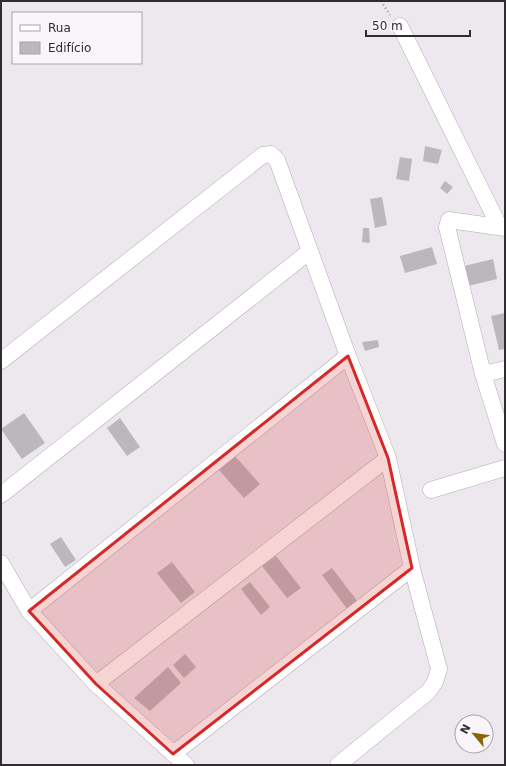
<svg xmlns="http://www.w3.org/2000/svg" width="506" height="766" font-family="'DejaVu Sans',sans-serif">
	<rect width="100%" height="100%" fill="#ece8ed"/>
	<path fill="#bbb7bc" d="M425 146 442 150 438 164 423 161Z
		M400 157 412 159 409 181 396 179Z
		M445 181 453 187 447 194 440 188Z
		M382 197 387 225 375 228 370 199Z
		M363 228H369L370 243 362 242Z
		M432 247 437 264 405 273 400 256Z
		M493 259 497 279 464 287 460 267Z
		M505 313V349L499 350 491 316Z
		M378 340 379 347 365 351 362 342Z
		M24 413 45 443 22 459 1 429Z
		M120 418 140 447 127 456 107 428Z
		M234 455 260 484 244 498 218 469Z
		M61 537 76 560 65 567 50 544Z
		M276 556 301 588 287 598 262 566Z
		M172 562 195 592 181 603 157 573Z
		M332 568 358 602 348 610 322 575Z
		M250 582 270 607 261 615 241 589Z
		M185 654 196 667 184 678 173 665Z
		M168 667 181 683 150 711 134 698Z"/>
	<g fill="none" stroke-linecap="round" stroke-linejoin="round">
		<g stroke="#b0adb1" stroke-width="17">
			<path id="street" d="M400 26 499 226
				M505 228 449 220 447 227 483 374 505 444
				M1 361 263 155 271 154 277 160 348 356 388 458 412 568 439 669 435 682 428 692 338 765
				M483 374 505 369
				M431 490 505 468
				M1 495 310 251
				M1 563 29 611 96 684 186 765
				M29 611 348 356
				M96 684 388 458
				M173 754 412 568"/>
		</g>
		<path stroke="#959295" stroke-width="2.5" stroke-dasharray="1 3" stroke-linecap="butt" d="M381 1 390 15"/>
		<use href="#street" stroke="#fff" stroke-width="16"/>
	</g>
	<path fill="#d62828" fill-opacity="0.2" stroke="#d62828" stroke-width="3" stroke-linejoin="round" d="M348 356 388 458 412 568 173 754 96 684 29 611Z"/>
	<rect width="506" height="766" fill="none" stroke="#2e2c2e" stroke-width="4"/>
	<rect x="12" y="12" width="130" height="52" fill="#f9f5fa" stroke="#a8a5a8"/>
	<rect x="20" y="25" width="20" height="6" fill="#ffffff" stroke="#a8a5a8"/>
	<text x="48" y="32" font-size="12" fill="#2e2c2e">Rua</text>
	<rect x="20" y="42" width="20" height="12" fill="#bbb7bc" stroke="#a8a5a8"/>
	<text x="48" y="52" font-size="12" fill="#2e2c2e">Edifício</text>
	<g transform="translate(474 734) rotate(299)"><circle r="19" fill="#f9f5fa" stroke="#a8a5a8"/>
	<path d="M0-3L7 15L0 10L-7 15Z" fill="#876703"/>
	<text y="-6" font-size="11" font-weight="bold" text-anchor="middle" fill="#2e2c2e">N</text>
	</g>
	<path d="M366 30v6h104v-6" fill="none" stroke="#2e2c2e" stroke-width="2"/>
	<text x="372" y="30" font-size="12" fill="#2e2c2e" stroke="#f9f5fa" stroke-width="3" paint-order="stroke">50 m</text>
</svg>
